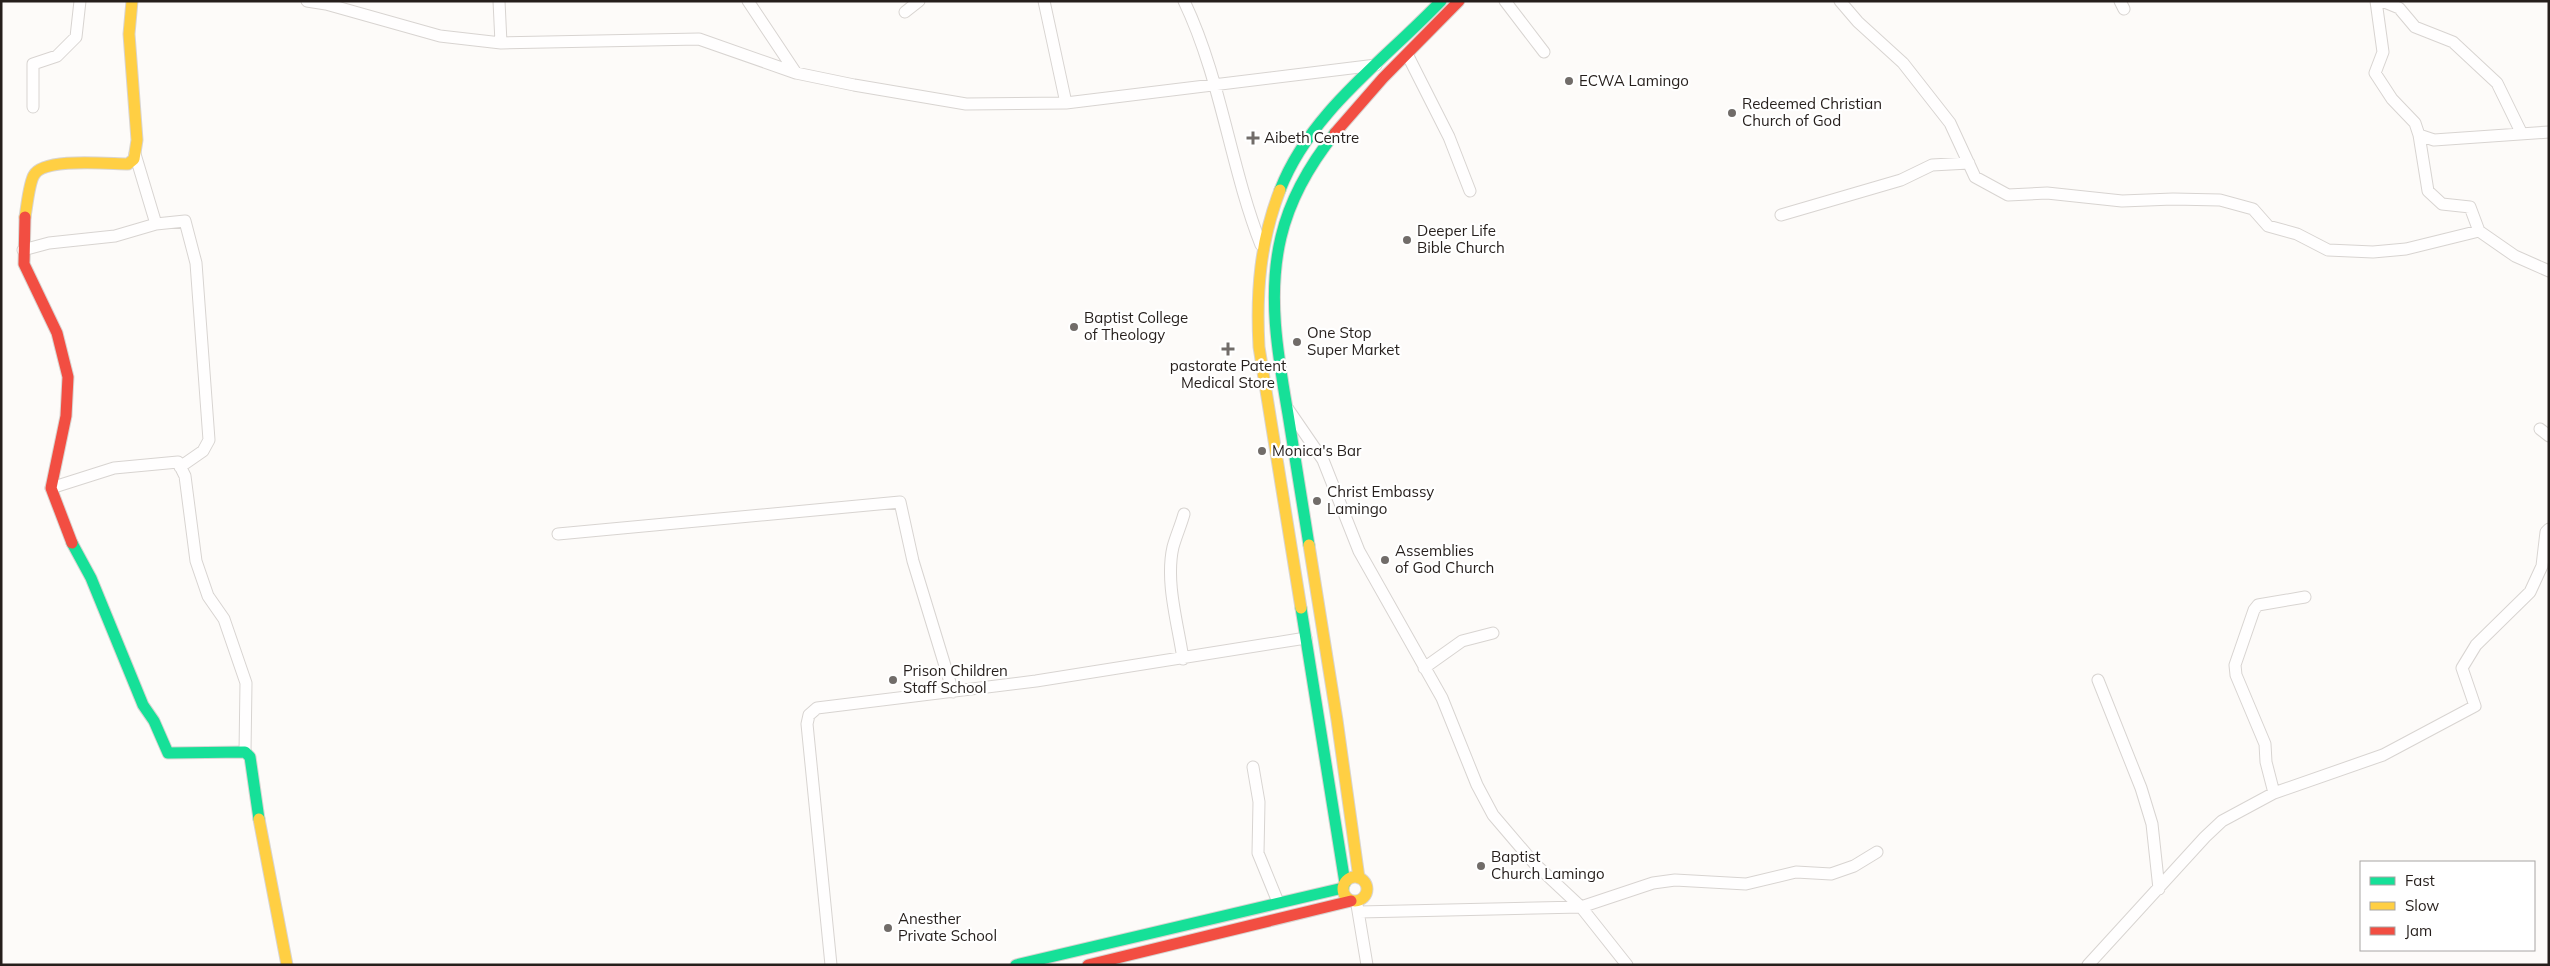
<svg xmlns="http://www.w3.org/2000/svg" width="2550" height="966" font-family="Mulish,sans-serif">
	<rect width="100%" height="100%" fill="#fdfbf9"/>
	<g fill="none" stroke-linecap="round" stroke-linejoin="round">
		<g stroke="#d8d4d1" stroke-width="13">
			<path id="street" d="M307 1 326 4 440 36 501 43 699 39 796 73
				M499 1 501 43
				M748 1 796 73 854 85 966 104 1066 103 1376 65
				M1044 1 1066 103
				M1184 1C1221 78 1230 166 1261 245
				M1505 1 1544 52
				M1840 1 1858 22 1903 63 1950 123 1975 177 2008 195 2047 193 2122 201 2173 199 2220 200 2253 209 2268 226 2297 234 2328 250 2373 252 2406 249 2479 231 2515 256 2549 271
				M2120 1 2124 9
				M2376 1 2383 52 2375 73 2392 99 2415 123 2419 135 2434 140 2549 132
				M2382 1 2399 8 2415 27 2453 42 2497 83 2521 132
				M905 12 919 1
				M1408 56 1449 137 1470 191
				M33 107V64L57 56 76 37 80 1
				M2419 135 2428 191 2442 204 2470 207 2479 231
				M135 154 156 224 185 221 196 263 209 440 203 451 180 467
				M1781 215 1901 180 1932 165 1969 163
				M23 250 49 243 115 236 156 224
				M1288 409 1323 460 1359 551 1442 698 1477 785 1493 815 1534 863 1581 907 1627 965
				M2540 429 2549 436
				M51 488 114 468 178 462 185 476 196 561 208 596 224 619 246 683 245 752
				M558 534 900 502 913 561 953 692
				M1183 659C1178 624 1165 582 1173 547 1176 536 1181 525 1184 514
				M1424 668 1462 641 1493 633
				M2098 680 2141 788 2152 824 2159 889
				M1253 767 1259 802 1258 853 1278 902
				M2274 793 2266 762 2265 744 2236 675 2235 665 2254 610 2258 605 2305 597
				M1357 905 1367 965
				M1359 912 1581 907 1653 883 1675 880 1746 884 1796 872 1831 874 1854 866 1877 852
				M831 965 807 724 809 715 817 708 1036 681 1306 638
				M2088 965 2205 837 2222 821 2274 793 2383 755 2475 706 2462 668 2476 645 2530 592 2542 566 2546 532 2549 529"/>
		</g>
		<g stroke="#d8d4d1" stroke-width="13">
			<path id="fast" d="M1280 190C1310 112 1385 60 1441 1
				M72 543 91 578 143 705 154 721 168 753 245 752 250 757 259 819
				M1309 545C1302 502 1295 458 1288 414 1278 356 1267 295 1281 237 1290 199 1311 163 1335 133
				M1301 608 1345 883
				M1016 965 1343 888"/>
		</g>
		<g stroke="#d8d4d1" stroke-width="13">
			<path id="slow" d="M1280 190C1260 242 1256 292 1259 347L1301 608
				M25 217C27 206 29 183 34 175 44 157 109 164 128 164L134 159 137 140 129 34 132 1
				M1309 545 1337 720 1359 878
				M259 819 287 965
				M1343 889a12 12 0 1 1 24 0a12 12 0 1 1-24 0Z"/>
		</g>
		<g stroke="#d8d4d1" stroke-width="13">
			<path id="jam" d="M1335 133 1383 78 1459 1
				M25 217 24 264 57 333 68 377 66 416 51 488 72 543
				M1088 965 1351 901"/>
		</g>
		<use href="#street" stroke="#fffefe" stroke-width="11"/>
		<use href="#fast" stroke="#16e098" stroke-width="11"/>
		<use href="#slow" stroke="#ffcf43" stroke-width="11"/>
		<use href="#jam" stroke="#f24e42" stroke-width="11"/>
	</g>
	<g fill="#716c69" stroke="#fff" stroke-width="2">
		<circle cx="1569" cy="81" r="5"/>
		<circle cx="1732" cy="113" r="5"/>
		<path d="M1250.5 130.5h5v5h5v5h-5v5h-5v-5h-5v-5h5z"/>
		<circle cx="1407" cy="240" r="5"/>
		<circle cx="1074" cy="327" r="5"/>
		<circle cx="1297" cy="342" r="5"/>
		<path d="M1225.5 341.5h5v5h5v5h-5v5h-5v-5h-5v-5h5z"/>
		<circle cx="1262" cy="451" r="5"/>
		<circle cx="1317" cy="501" r="5"/>
		<circle cx="1385" cy="560" r="5"/>
		<circle cx="893" cy="680" r="5"/>
		<circle cx="1481" cy="866" r="5"/>
		<circle cx="888" cy="928" r="5"/>
	</g>
	<g text-anchor="middle" stroke-width="4.5" stroke-linejoin="round" paint-order="stroke">
		<g font-size="15" fill="#261f1c" stroke="#fff" text-anchor="start">
			<text x="1579" y="86">ECWA Lamingo</text>
			<text x="1742" y="109">Redeemed Christian<tspan x="1742" dy="17">Church of God</tspan></text>
			<text x="1264" y="143">Aibeth Centre</text>
			<text x="1417" y="236">Deeper Life<tspan x="1417" dy="17">Bible Church</tspan></text>
			<text x="1084" y="323">Baptist College<tspan x="1084" dy="17">of Theology</tspan></text>
			<text x="1307" y="338">One Stop<tspan x="1307" dy="17">Super Market</tspan></text>
			<text x="1228" y="371" text-anchor="middle">pastorate Patent<tspan x="1228" dy="17">Medical Store</tspan></text>
			<text x="1272" y="456">Monica's Bar</text>
			<text x="1327" y="497">Christ Embassy<tspan x="1327" dy="17">Lamingo</tspan></text>
			<text x="1395" y="556">Assemblies<tspan x="1395" dy="17">of God Church</tspan></text>
			<text x="903" y="676">Prison Children<tspan x="903" dy="17">Staff School</tspan></text>
			<text x="1491" y="862">Baptist<tspan x="1491" dy="17">Church Lamingo</tspan></text>
			<text x="898" y="924">Anesther<tspan x="898" dy="17">Private School</tspan></text>
		</g>
	</g>
	<rect width="2550" height="966" fill="none" stroke="#261f1c" stroke-width="5"/>
	<rect x="2360" y="861" width="175" height="90" fill="#ffffff" stroke="#a8a5a4"/>
	<rect x="2370" y="877" width="25" height="8" fill="#16e098" stroke="#a8a5a4"/>
	<text x="2405" y="886" font-size="15" fill="#261f1c">Fast</text>
	<rect x="2370" y="902" width="25" height="8" fill="#ffcf43" stroke="#a8a5a4"/>
	<text x="2405" y="911" font-size="15" fill="#261f1c">Slow</text>
	<rect x="2370" y="927" width="25" height="8" fill="#f24e42" stroke="#a8a5a4"/>
	<text x="2405" y="936" font-size="15" fill="#261f1c">Jam</text>
</svg>
